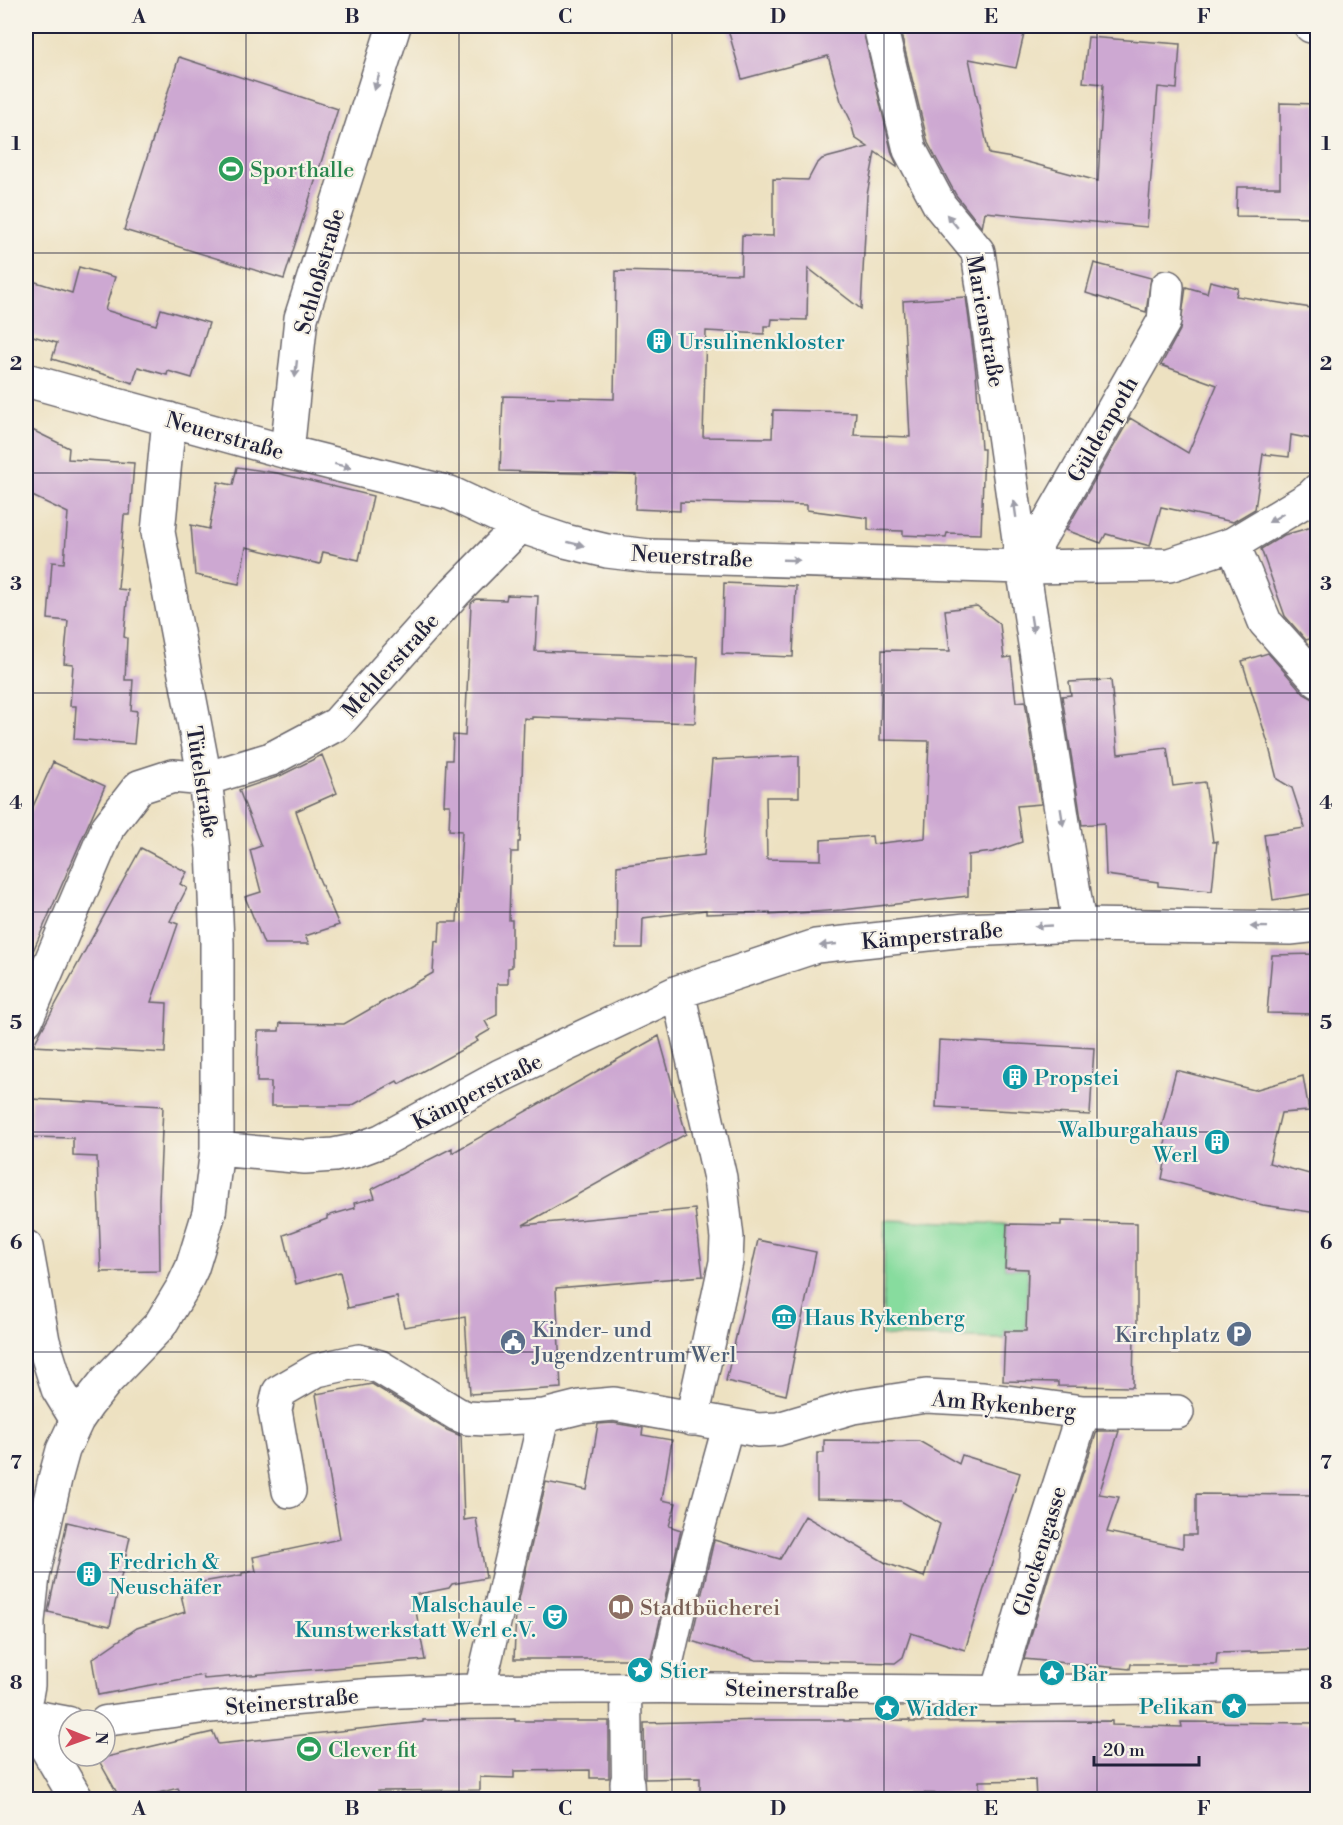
<svg xmlns="http://www.w3.org/2000/svg" width="1343" height="1825" font-family="'Libre Bodoni',serif">
	<rect width="100%" height="100%" fill="#f7f3e8"/>
	<filter id="ink" filterUnits="userSpaceOnUse"><feTurbulence type="fractalNoise" baseFrequency=".0167" numOctaves="2"/><feDisplacementMap in="SourceGraphic" scale="12" xChannelSelector="R" yChannelSelector="G"/><feConvolveMatrix kernelMatrix="1 2 1 2 8 2 1 2 1" color-interpolation-filters="sRGB"/></filter>
	<filter id="wash" filterUnits="userSpaceOnUse"><feTurbulence type="fractalNoise" baseFrequency=".008" numOctaves="4" result="noise"/><feDisplacementMap in="SourceGraphic" scale="24" xChannelSelector="R" yChannelSelector="G"/><feGaussianBlur stdDeviation="1.35" result="paint"/><feColorMatrix in="noise" values="0 0 0 0 0 0 0 0 0 0 0 0 0 0 0 0 0 1.4 0 .05"/><feComposite in="paint" operator="in"/></filter>
	<g filter="url(#wash)">
		<rect width="100%" height="100%" fill="#ede1c1"/>
		<path fill="#87dc9e" stroke="#547f6c" stroke-width="1.5" d="M885 1220 1007 1224 1005 1268 1028 1269 1026 1331H1005V1339L882 1336Z"/>
		<g id="blocks">
			<path fill="#cda8d2" d="M727 26H862L892 154 897 165V167L875 152 867 195 861 309 808 268 807 320 772 319 771 326H764V334L706 331 703 437 772 438 773 410 856 412 854 435 910 437 903 301 966 297 976 373 981 449H984L981 534 947 533 946 537 903 535V531L868 530V518L807 510V505L680 502V511L635 509 637 475 500 471 503 396 614 399 616 271 741 274 742 235 773 236V179L808 180 816 165 822 159 868 147 855 138 850 119 841 101 828 56 742 79Z
				M899 26H1026L1016 68 969 59 989 154 1012 158 1098 181 1103 84 1083 82 1088 37 1180 44 1177 89 1158 87 1147 227 985 212 982 228 956 195 928 143Z
				M179 57 338 109 284 279 124 230Z
				M1280 103 1317 104V217L1236 216 1237 187H1280Z
				M1094 263 1151 278 1146 312 1086 293Z
				M79 267 115 277 105 310 156 325 161 309 209 323 192 378 168 371 167 375 138 367 133 383 52 359 57 343 26 334V279L72 293Z
				M1210 281 1238 288 1236 296 1317 309V440L1291 435 1289 457 1263 454 1255 509 1233 522 1161 507 1150 546 1106 534 1101 543 1066 530 1130 418 1188 453 1217 385 1161 365 1180 330 1186 287 1207 293Z
				M26 427 69 448 68 459 134 463 130 515H124L118 589 128 590 124 637 127 638 125 680H133L131 710 137 711 134 744 74 739 76 706H70L73 664 64 663 68 621 48 619 52 562 64 563 68 513 26 493Z
				M237 467 277 473 373 496 359 560 323 552 320 564 246 547 239 584 195 575 191 525 209 529 218 482 233 485Z
				M1312 527 1317 547V637L1306 640 1285 616 1261 549 1284 535Z
				M724 583 796 586 793 657 722 654Z
				M507 595 538 596 535 651 698 657 695 723 532 717V719L524 718 520 842H518V852H511L509 920H512V967L508 968V984H497V1015L485 1021 490 1030 476 1038 478 1041 399 1084 397 1081 351 1106H271V1082H257L258 1031H279L280 1023 344 1024 433 973 435 941 439 942 440 922H457L462 831 449 830 450 805H444L446 760H452L453 735 465 736 471 603 476 599 506 600Z
				M977 606 1000 624 1004 658 1011 657 1016 702 1025 701 1041 804 1017 806 1022 842 993 852 968 855V896L842 910 770 915V912L706 914V910L643 918 642 948H616L617 866 704 855 712 760 799 756V797H766L767 859 821 860V840L872 836 873 844 925 838 929 741 880 740 882 650 950 651 945 610Z
				M1268 653 1304 694 1317 701V893L1273 900 1264 834 1305 828 1292 788 1277 779 1268 743 1242 661Z
				M1111 680 1118 754 1167 748 1173 786 1205 782 1213 842 1217 841 1212 891 1158 886V882L1106 875 1104 823 1082 825 1062 696 1071 695 1069 682Z
				M322 755 337 793 296 811 317 874 339 925 305 936 309 944H264L245 897 261 892 250 850 261 846 239 790 280 776Z
				M53 762 105 786 26 967V822Z
				M141 848 187 872 180 884 187 888 170 921 178 924 151 1002 167 1003 165 1053 33 1046Z
				M1317 954V1014L1267 1013 1272 955Z
				M659 1036 686 1134 523 1225 695 1209 703 1276 556 1288 561 1388 470 1394 465 1317 404 1327 397 1297 348 1308 340 1272 296 1284 284 1235 327 1219V1216L355 1208 354 1203 375 1198 372 1189 452 1148V1153Z
				M939 1040 1094 1048 1090 1115 936 1107Z
				M1176 1070 1254 1090 1303 1076 1309 1111 1281 1113 1269 1163 1317 1176V1213L1263 1205 1162 1179 1165 1163 1161 1162 1167 1135 1160 1133Z
				M31 1099 163 1106 159 1200 160 1271 101 1272 97 1157 73 1156V1138L30 1137Z
				M1061 1221 1137 1223V1334H1134L1133 1387 1058 1386V1382L1003 1381 1005 1331H1026L1028 1269 1005 1268 1007 1224 1061 1225Z
				M758 1240 816 1252 786 1395 726 1381Z
				M372 1384 447 1430 461 1436 464 1520 476 1518 486 1578 452 1584 449 1588 413 1595 425 1660 204 1679 203 1675 98 1695 92 1659 137 1628 185 1612 179 1586 242 1575V1573L256 1571 253 1557 340 1539 316 1394Z
				M613 1423 643 1428 642 1435 672 1440 662 1500 676 1503 669 1526 681 1530 651 1659H514L516 1612 546 1482 587 1490 598 1424Z
				M1097 1431H1119L1099 1494 1119 1497 1107 1532 1183 1548V1535H1196V1494L1317 1495V1650L1217 1653 1216 1664H1131L1130 1669 1024 1659 1052 1565Z
				M824 1440 919 1441 959 1464 962 1455 1020 1473 965 1650 911 1633 903 1657 895 1663 756 1660 691 1641 714 1540 780 1559 805 1516 886 1563 924 1577 940 1524 901 1501 817 1499V1453H824Z
				M67 1522 130 1537 110 1626 48 1612Z
				M515 1719V1721H609V1778H590V1770L514 1771V1778L480 1777V1790L378 1791 379 1800H184L178 1788 130 1800H121L98 1759 213 1732 218 1744 423 1722V1720Z
				M765 1720H844V1721L910 1720V1722L1112 1721V1725L1182 1727 1181 1722 1317 1723V1800H1036L1035 1780 979 1781V1794L893 1793V1800H700V1778L645 1779 644 1723Z"/>
		</g>
	</g>
	<g filter="url(#ink)">
		<use href="#blocks" fill-opacity="0" stroke="#69656a" stroke-width="1.5"/>
		<g fill="none" stroke-linecap="round" stroke-linejoin="round">
			<g stroke="#69656a" stroke-width="33">
				<path id="pedestrian" d="M626 1688 627 1783
					M662 1688 694 1549 728 1426
					M480 1689 544 1416
					M997 1691 1037 1555
					M26 1714 69 1722
					M105 1721 204 1708 367 1694 480 1689 662 1688 997 1691 1318 1686"/>
			</g>
			<g stroke="#69656a" stroke-width="36">
				<path id="minor" d="M880 26 910 150 940 206 978 252 1023 567 1079 925
					M1311 26 1318 27
					M26 380 287 452 450 493 520 526 565 541 607 551 649 556 1023 567 1169 565 1233 544 1311 497 1318 490
					M287 452 301 318 394 26
					M1233 544 1265 622 1318 681
					M1023 567 1164 321 1167 287
					M678 992 720 1178 727 1238 726 1262 692 1419
					M26 1020 108 827 139 787 173 776 205 779 271 759 337 724 455 592 520 526
					M217 1149 305 1157 334 1155 354 1151 381 1141 500 1076 678 992 816 946 966 930 1079 925 1290 928 1318 925
					M26 1247 43 1341 58 1389 77 1420
					M289 1491 275 1410 279 1392 317 1370 359 1361 380 1367 457 1414 467 1418 485 1419 544 1416 580 1407 614 1404 758 1430 778 1429 853 1407 926 1396 983 1399 1083 1412H1177
					M1037 1555 1083 1412
					M26 1696 28 1685V1621L33 1576 55 1479 63 1450 77 1420 88 1404 107 1380 160 1325 183 1287 192 1268 209 1213 217 1149V943L213 848 205 779 158 532 169 419
					M26 1721 46 1747 77 1800
					M627 1783 628 1800"/>
			</g>
			<use href="#pedestrian" stroke="#fff" stroke-width="30"/>
			<use href="#minor" stroke="#fff" stroke-width="33"/>
		</g>
		<defs><path id="oneway-solid" d="M-6-.8H1V-3.2L6.5 0L1 3.2V.8H-6Z" transform="scale(1.5)"/></defs>
		<g fill="#9c9ca7">
			<use href="#oneway-solid" transform="translate(377 82) rotate(107)"/>
			<use href="#oneway-solid" transform="translate(952 221) rotate(-130)"/>
			<use href="#oneway-solid" transform="translate(296 369) rotate(96)"/>
			<use href="#oneway-solid" transform="translate(343 466) rotate(14)"/>
			<use href="#oneway-solid" transform="translate(1015 509) rotate(-98)"/>
			<use href="#oneway-solid" transform="translate(1276 518) rotate(149)"/>
			<use href="#oneway-solid" transform="translate(576 544) rotate(14)"/>
			<use href="#oneway-solid" transform="translate(791 560) rotate(2)"/>
			<use href="#oneway-solid" transform="translate(1032 624) rotate(81)"/>
			<use href="#oneway-solid" transform="translate(1062 817) rotate(81)"/>
			<use href="#oneway-solid" transform="translate(1043 926) rotate(177)"/>
			<use href="#oneway-solid" transform="translate(1259 927) rotate(-179)"/>
			<use href="#oneway-solid" transform="translate(828 945) rotate(174)"/>
		</g>
	</g>
	<path fill="none" stroke="#22223b" stroke-width="1.5" stroke-opacity="0.55" d="M246 26V1800M459 26V1800M672 26V1800M884 26V1800M1097 26V1800M26 253H1318M26 473H1318M26 693H1318M26 912H1318M26 1132H1318M26 1352H1318M26 1572H1318"/>
	<defs>
		<g id="stadium-disc" transform="scale(1.35)"><circle r="9.5" fill="#2e9e5b" stroke="#f7f3e8"/><path d="M0-5a6.5 5 0 1 0 0 10a6.5 5 0 1 0 0-10ZM-3.5-1.8h7v3.6h-7Z" fill="#fff"/></g>
		<g id="building-disc" transform="scale(1.35)"><circle r="9.5" fill="#0f9aa8" stroke="#f7f3e8"/><path d="M-4-6H4V6H1V3H-1V6H-4ZM-2.5-4.3h1.7v1.8h-1.7ZM.8-4.3h1.7v1.8H.8ZM-2.5-1h1.7V.8h-1.7ZM.8-1h1.7V.8H.8Z" fill="#fff"/></g>
		<g id="museum-disc" transform="scale(1.35)"><circle r="9.5" fill="#0f9aa8" stroke="#f7f3e8"/><path d="M0-6L6-3V-2H-6V-3ZM-5-1h2V3h-2ZM-1-1h2V3h-2ZM3-1h2V3H3ZM-6 4H6V6H-6Z" fill="#fff"/></g>
		<g id="parking-disc" transform="scale(1.35)"><circle r="9.5" fill="#5c6f8a" stroke="#f7f3e8"/><path d="M-3.5-5.5H1a3.5 3.5 0 0 1 0 7H-1V5.5H-3.5ZM-1-3.4V-.6H.8a1.4 1.4 0 0 0 0-2.8Z" fill="#fff"/></g>
		<g id="civic-disc" transform="scale(1.35)"><circle r="9.5" fill="#5c6f8a" stroke="#f7f3e8"/><path d="M-.6-6.5H3V-4.5H.6V-3L4-1V1h2V6H-6V1h2V-1L-.6-3ZM-1.2 2.5V6h2.4V2.5Z" fill="#fff"/></g>
		<g id="library-disc" transform="scale(1.35)"><circle r="9.5" fill="#8d6e63" stroke="#f7f3e8"/><path d="M-6-4Q-3-5.5-.7-3.5V5Q-3 3-6 4ZM6-4Q3-5.5 .7-3.5V5Q3 3 6 4Z" fill="#fff"/></g>
		<g id="theatre-disc" transform="scale(1.35)"><circle r="9.5" fill="#0f9aa8" stroke="#f7f3e8"/><path d="M-5-5.5Q0-4 5-5.5V0Q5 5 0 6Q-5 5-5 0ZM-3.3-2.5H-1v1.5H-3.3ZM1-2.5H3.3v1.5H1ZM-2.8 1Q0 5.5 2.8 1Z" fill="#fff"/></g>
		<g id="sight-disc" transform="scale(1.35)"><circle r="9.5" fill="#0f9aa8" stroke="#f7f3e8"/><path d="M0-6L1.8-2.2L6-1.7L2.9 1.2L3.7 5.4L0 3.3L-3.7 5.4L-2.9 1.2L-6-1.7L-1.8-2.2Z" fill="#fff"/></g>
	</defs>
	<g fill-rule="evenodd">
		<use href="#stadium-disc" x="231" y="169"/>
		<use href="#building-disc" x="659" y="341"/>
		<use href="#building-disc" x="1015" y="1077"/>
		<use href="#building-disc" x="1217" y="1142"/>
		<use href="#museum-disc" x="784" y="1317"/>
		<use href="#parking-disc" x="1239" y="1334"/>
		<use href="#civic-disc" x="513" y="1342"/>
		<use href="#building-disc" x="89" y="1574"/>
		<use href="#library-disc" x="621" y="1607"/>
		<use href="#theatre-disc" x="555" y="1617"/>
		<use href="#sight-disc" x="640" y="1670"/>
		<use href="#sight-disc" x="1052" y="1673"/>
		<use href="#sight-disc" x="1234" y="1706"/>
		<use href="#sight-disc" x="887" y="1708"/>
		<use href="#stadium-disc" x="309" y="1749"/>
	</g>
	<g text-anchor="middle" stroke-width="4.5" stroke-linejoin="round" paint-order="stroke">
		<g font-size="22" fill="#27864d" stroke="#f7f3e8" text-anchor="start">
			<text x="250" y="177">Sporthalle</text>
			<text x="328" y="1757">Clever fit</text>
		</g>
		<g font-size="22" fill="#22223b" stroke="#f7f3e8">
			<text transform="translate(319 271) rotate(-74)" y="8">Schloßstraße</text>
			<text transform="translate(986 321) rotate(80)" y="8">Marienstraße</text>
			<text transform="translate(1102 429) rotate(-60)" y="8">Güldenpoth</text>
			<text transform="translate(225 435) rotate(16)" y="8">Neuerstraße</text>
			<text transform="translate(692 556) rotate(3)" y="8">Neuerstraße</text>
			<text transform="translate(390 665) rotate(-48)" y="8">Mehlerstraße</text>
			<text transform="translate(203 782) rotate(81)" y="8">Tütelstraße</text>
			<text transform="translate(932 935) rotate(-5)" y="8">Kämperstraße</text>
			<text transform="translate(477 1091) rotate(-27)" y="8">Kämperstraße</text>
			<text transform="translate(1004 1404) rotate(5)" y="8">Am Rykenberg</text>
			<text transform="translate(1039 1551) rotate(-73)" y="8">Glockengasse</text>
			<text transform="translate(792 1689) rotate(1)" y="8">Steinerstraße</text>
			<text transform="translate(292 1701) rotate(-5)" y="8">Steinerstraße</text>
		</g>
		<g font-size="22" fill="#0d838f" stroke="#f7f3e8" text-anchor="start">
			<text x="678" y="349">Ursulinenkloster</text>
			<text x="1034" y="1085">Propstei</text>
			<text x="1198" y="1137" text-anchor="end">Walburgahaus<tspan x="1198" dy="25">Werl</tspan></text>
			<text x="804" y="1325">Haus Rykenberg</text>
			<text x="109" y="1569">Fredrich &amp;<tspan x="109" dy="25">Neuschäfer</tspan></text>
			<text x="536" y="1612" text-anchor="end">Malschaule -<tspan x="536" dy="25">Kunstwerkstatt Werl e.V.</tspan></text>
			<text x="660" y="1678">Stier</text>
			<text x="1072" y="1681">Bär</text>
			<text x="1214" y="1714" text-anchor="end">Pelikan</text>
			<text x="906" y="1716">Widder</text>
		</g>
		<g font-size="22" fill="#4e5e75" stroke="#f7f3e8" text-anchor="start">
			<text x="532" y="1337">Kinder- und<tspan x="532" dy="25">Jugendzentrum Werl</tspan></text>
			<text x="1220" y="1342" text-anchor="end">Kirchplatz</text>
		</g>
		<g font-size="22" fill="#785e54" stroke="#f7f3e8" text-anchor="start">
			<text x="640" y="1615">Stadtbücherei</text>
		</g>
	</g>
	<rect width="1343" height="1825" fill="none" stroke="#f7f3e8" stroke-width="66"/>
	<g transform="translate(87 1738) rotate(91)"><circle r="28" fill="#f7f3e8" stroke="#a29fa3" stroke-width="1.5"/>
	<path d="M0-4.5L10 22L0 15L-10 22Z" fill="#d1495b"/>
	<text y="-9" font-size="16" font-weight="bold" text-anchor="middle" fill="#22223b">N</text>
	</g>
	<path d="M1094 1756v9h105v-9" fill="none" stroke="#22223b" stroke-width="3"/>
	<text x="1103" y="1756" font-size="18" fill="#22223b" stroke="#f7f3e8" stroke-width="4.5" paint-order="stroke">20 m</text>
	<rect x="33" y="33" width="1277" height="1759" fill="none" stroke="#22223b" stroke-width="2"/>
	<g font-size="20" text-anchor="middle" font-weight="bold" fill="#22223b">
		<text x="139" y="23">A</text>
		<text x="352" y="23">B</text>
		<text x="565" y="23">C</text>
		<text x="778" y="23">D</text>
		<text x="991" y="23">E</text>
		<text x="1204" y="23">F</text>
		<text x="16" y="150">1</text>
		<text x="1326" y="150">1</text>
		<text x="16" y="370">2</text>
		<text x="1326" y="370">2</text>
		<text x="16" y="590">3</text>
		<text x="1326" y="590">3</text>
		<text x="16" y="809">4</text>
		<text x="1326" y="809">4</text>
		<text x="16" y="1029">5</text>
		<text x="1326" y="1029">5</text>
		<text x="16" y="1249">6</text>
		<text x="1326" y="1249">6</text>
		<text x="16" y="1469">7</text>
		<text x="1326" y="1469">7</text>
		<text x="16" y="1689">8</text>
		<text x="1326" y="1689">8</text>
		<text x="139" y="1815">A</text>
		<text x="352" y="1815">B</text>
		<text x="565" y="1815">C</text>
		<text x="778" y="1815">D</text>
		<text x="991" y="1815">E</text>
		<text x="1204" y="1815">F</text>
	</g>
</svg>
